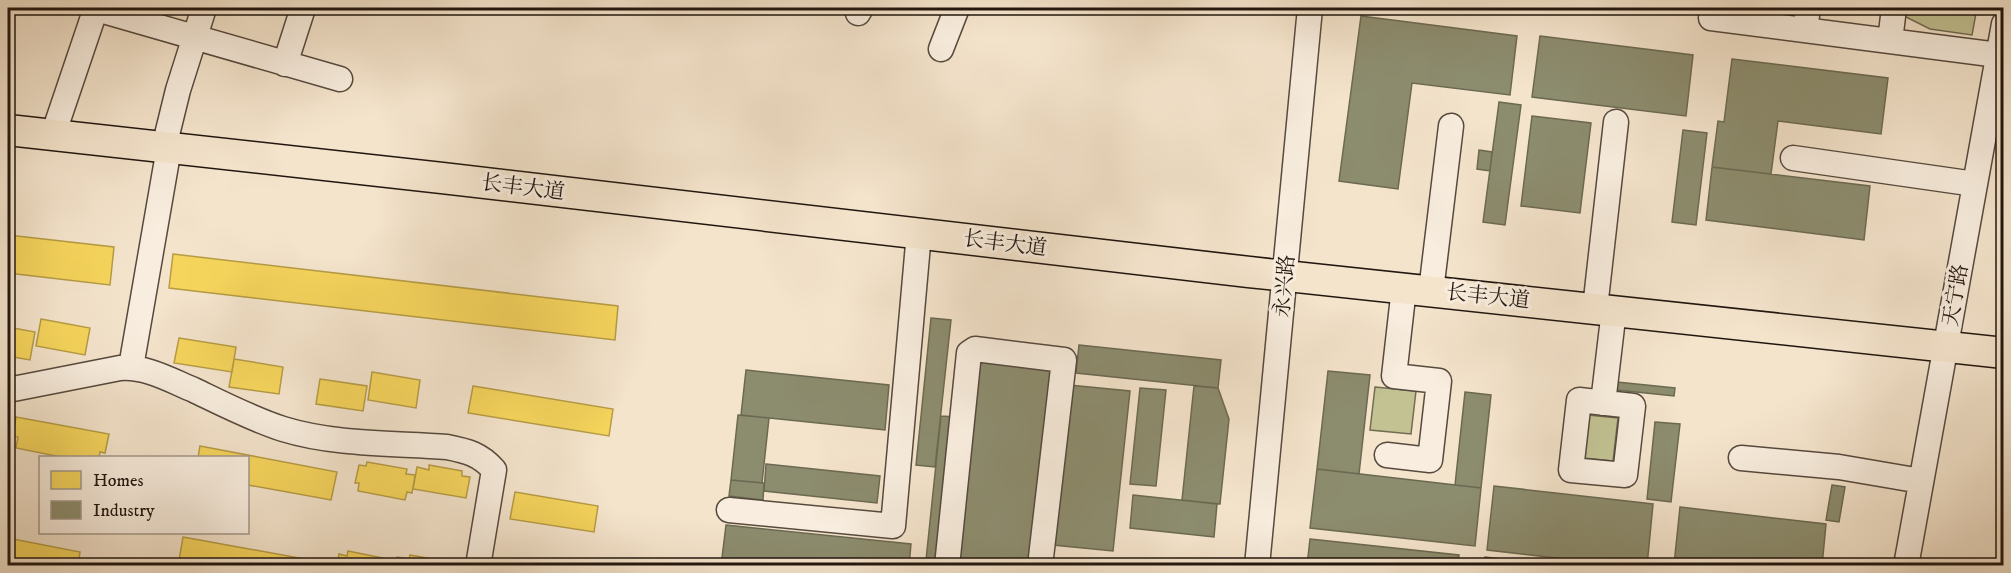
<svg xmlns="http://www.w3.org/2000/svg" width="2011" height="573" font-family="'IM FELL DW Pica','Noto Serif SC',serif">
	<rect width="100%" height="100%" fill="#f4e4cc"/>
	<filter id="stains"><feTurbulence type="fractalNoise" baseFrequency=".00333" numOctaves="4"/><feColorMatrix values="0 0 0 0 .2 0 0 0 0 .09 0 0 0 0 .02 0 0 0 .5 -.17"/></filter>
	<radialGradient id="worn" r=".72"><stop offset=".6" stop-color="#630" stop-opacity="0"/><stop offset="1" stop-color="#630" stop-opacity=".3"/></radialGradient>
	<path fill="#c2c293" stroke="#726c51" stroke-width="1.5" d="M1902 8H1977L1972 35 1930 29 1902 15Z
		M1375 387 1416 391 1411 434 1370 430Z
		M1588 415 1618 418 1613 461 1583 458Z"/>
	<path fill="#f6d55c" stroke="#b69c45" stroke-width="1.5" d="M8 235 114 247 110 285 8 273Z
		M173 254 618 306 615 340 169 288Z
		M41 319 90 328 85 355 36 346Z
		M8 327 35 332 30 360 8 356Z
		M179 338 236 347 232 372 174 363Z
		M234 359 283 367 279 394 229 387Z
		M372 372 420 380 416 408 368 400Z
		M320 379 367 386 363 411 316 404Z
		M473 386 613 409 609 436 468 413Z
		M16 417 109 434 105 453 100 452 99 458H66L16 448 18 437 13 436Z
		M200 446 337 472 331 500 248 485V458H198Z
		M367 462 407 469 406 474 415 475 412 493 407 492 405 500 358 491 359 483H355L359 465 366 466Z
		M429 465 462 471V476L470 477 466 498 413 489 417 467 429 470Z
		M515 492 598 506 594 532 510 519Z
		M183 537 316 561 315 566H178Z
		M8 538 80 552 78 566H8Z
		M348 551 388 559 387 563 396 566H337L339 554 347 556Z
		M410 555 443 561V566H396L397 557 409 559Z"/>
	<path fill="#8c8c6e" stroke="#6c6952" stroke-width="1.5" d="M1361 16 1517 36 1510 95 1412 83 1398 189 1339 181Z
		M1540 36 1693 55 1686 116 1532 97Z
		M1732 59 1888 78 1881 134 1778 121 1771 174 1712 167 1718 121 1724 122Z
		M1499 102 1521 105 1505 225 1483 222Z
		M1532 116 1591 123 1580 213 1521 206Z
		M1683 130 1707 133 1696 225 1672 222Z
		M1479 150 1492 152 1490 171 1477 169Z
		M1712 167 1870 186 1864 240 1706 220Z
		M931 318 951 320 935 467 916 465Z
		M1079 345 1221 360 1218 388 1076 373Z
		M976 356 1053 364 1031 566H1011L954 560Z
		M746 370 889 385 885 430 741 415Z
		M1328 371 1370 375 1359 474 1317 469Z
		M1617 382 1675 388 1674 396 1617 390Z
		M1069 385 1130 391 1113 551 1053 545Z
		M1194 386 1218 388 1229 419 1220 504 1182 500Z
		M1140 388 1166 390 1156 486 1130 484Z
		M1465 392 1491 395 1481 488 1455 485Z
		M738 415 769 418 762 483 731 480Z
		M941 416 957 417 942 562 926 560Z
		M1655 422 1680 424 1671 502 1647 499Z
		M766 464 880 476 877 503 764 491Z
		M1317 469 1481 488 1475 546 1310 528Z
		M731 480 764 483 763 500 729 496Z
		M1832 485 1845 487 1839 522 1826 520Z
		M1494 486 1653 504 1647 566H1624L1487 550Z
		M1133 495 1217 504 1214 537 1130 528Z
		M1680 507 1826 524 1822 566 1674 565Z
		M2004 518V566H1995Z
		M726 525 911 544 909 566H721Z
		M1310 539 1459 555 1458 566H1307Z
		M1485 557 1560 566H1484Z"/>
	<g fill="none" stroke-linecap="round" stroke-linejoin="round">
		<g stroke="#564a3e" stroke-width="27">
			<path id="minor" d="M93 8 340 79
				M1712 8 1711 18 1998 55
				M858 13 861 8
				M1805 30 1808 8
				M1890 41 1894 8
				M941 49 957 8
				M285 64 303 8
				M53 135 96 8
				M164 147 178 90 204 8
				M1793 158 1975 184
				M1431 291 1451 126
				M1595 308 1616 122
				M131 367 169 148
				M8 390 120 368C146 366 170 380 194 390 223 404 252 419 283 429 335 445 393 443 447 447 467 451 480 454 494 470L478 566
				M1579 400 1633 406 1625 475 1571 470Z
				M1603 403 1614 310
				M1387 455 1430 460 1439 381 1394 376 1404 288
				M1741 458 1839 467 1921 481
				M729 510 893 526 919 233
				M947 566 969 353 975 349 1064 360 1040 566
				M1257 566 1310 8
				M1906 566 2004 24"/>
		</g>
		<g stroke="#21160f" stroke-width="33">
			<path id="major" d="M8 130 442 178 1249 272 2004 353"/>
		</g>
		<use href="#minor" stroke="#f8edde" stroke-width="24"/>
		<use href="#major" stroke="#f4e4cc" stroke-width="30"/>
	</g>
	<g text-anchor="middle" stroke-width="6" stroke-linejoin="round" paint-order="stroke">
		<g font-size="21" fill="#21160f" stroke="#f8edde">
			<text transform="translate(523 187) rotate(7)" y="7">长丰大道</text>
			<text transform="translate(1005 243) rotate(7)" y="7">长丰大道</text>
			<text transform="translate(1284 286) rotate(-85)" y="7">永兴路</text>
			<text transform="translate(1955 295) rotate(-80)" y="7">天宁路</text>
			<text transform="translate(1488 296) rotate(6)" y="7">长丰大道</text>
		</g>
	</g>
	<rect width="2011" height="573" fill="none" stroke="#f4e4cc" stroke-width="30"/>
	<rect x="9" y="9" width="1993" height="555" fill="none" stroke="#21160f" stroke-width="3"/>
	<rect x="15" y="15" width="1981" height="543" fill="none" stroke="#21160f" stroke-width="1.5"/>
	<rect x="39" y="456" width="210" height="78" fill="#f8edde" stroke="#a2978b" stroke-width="1.5"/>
	<rect x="51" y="471" width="30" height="18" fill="#f6d55c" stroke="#a2978b" stroke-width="1.5"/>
	<text x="93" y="486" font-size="18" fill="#21160f">Homes</text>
	<rect x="51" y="501" width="30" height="18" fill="#8c8c6e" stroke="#a2978b" stroke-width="1.5"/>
	<text x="93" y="516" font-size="18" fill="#21160f">Industry</text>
	<rect width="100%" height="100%" filter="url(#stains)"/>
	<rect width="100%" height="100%" fill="url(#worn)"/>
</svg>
